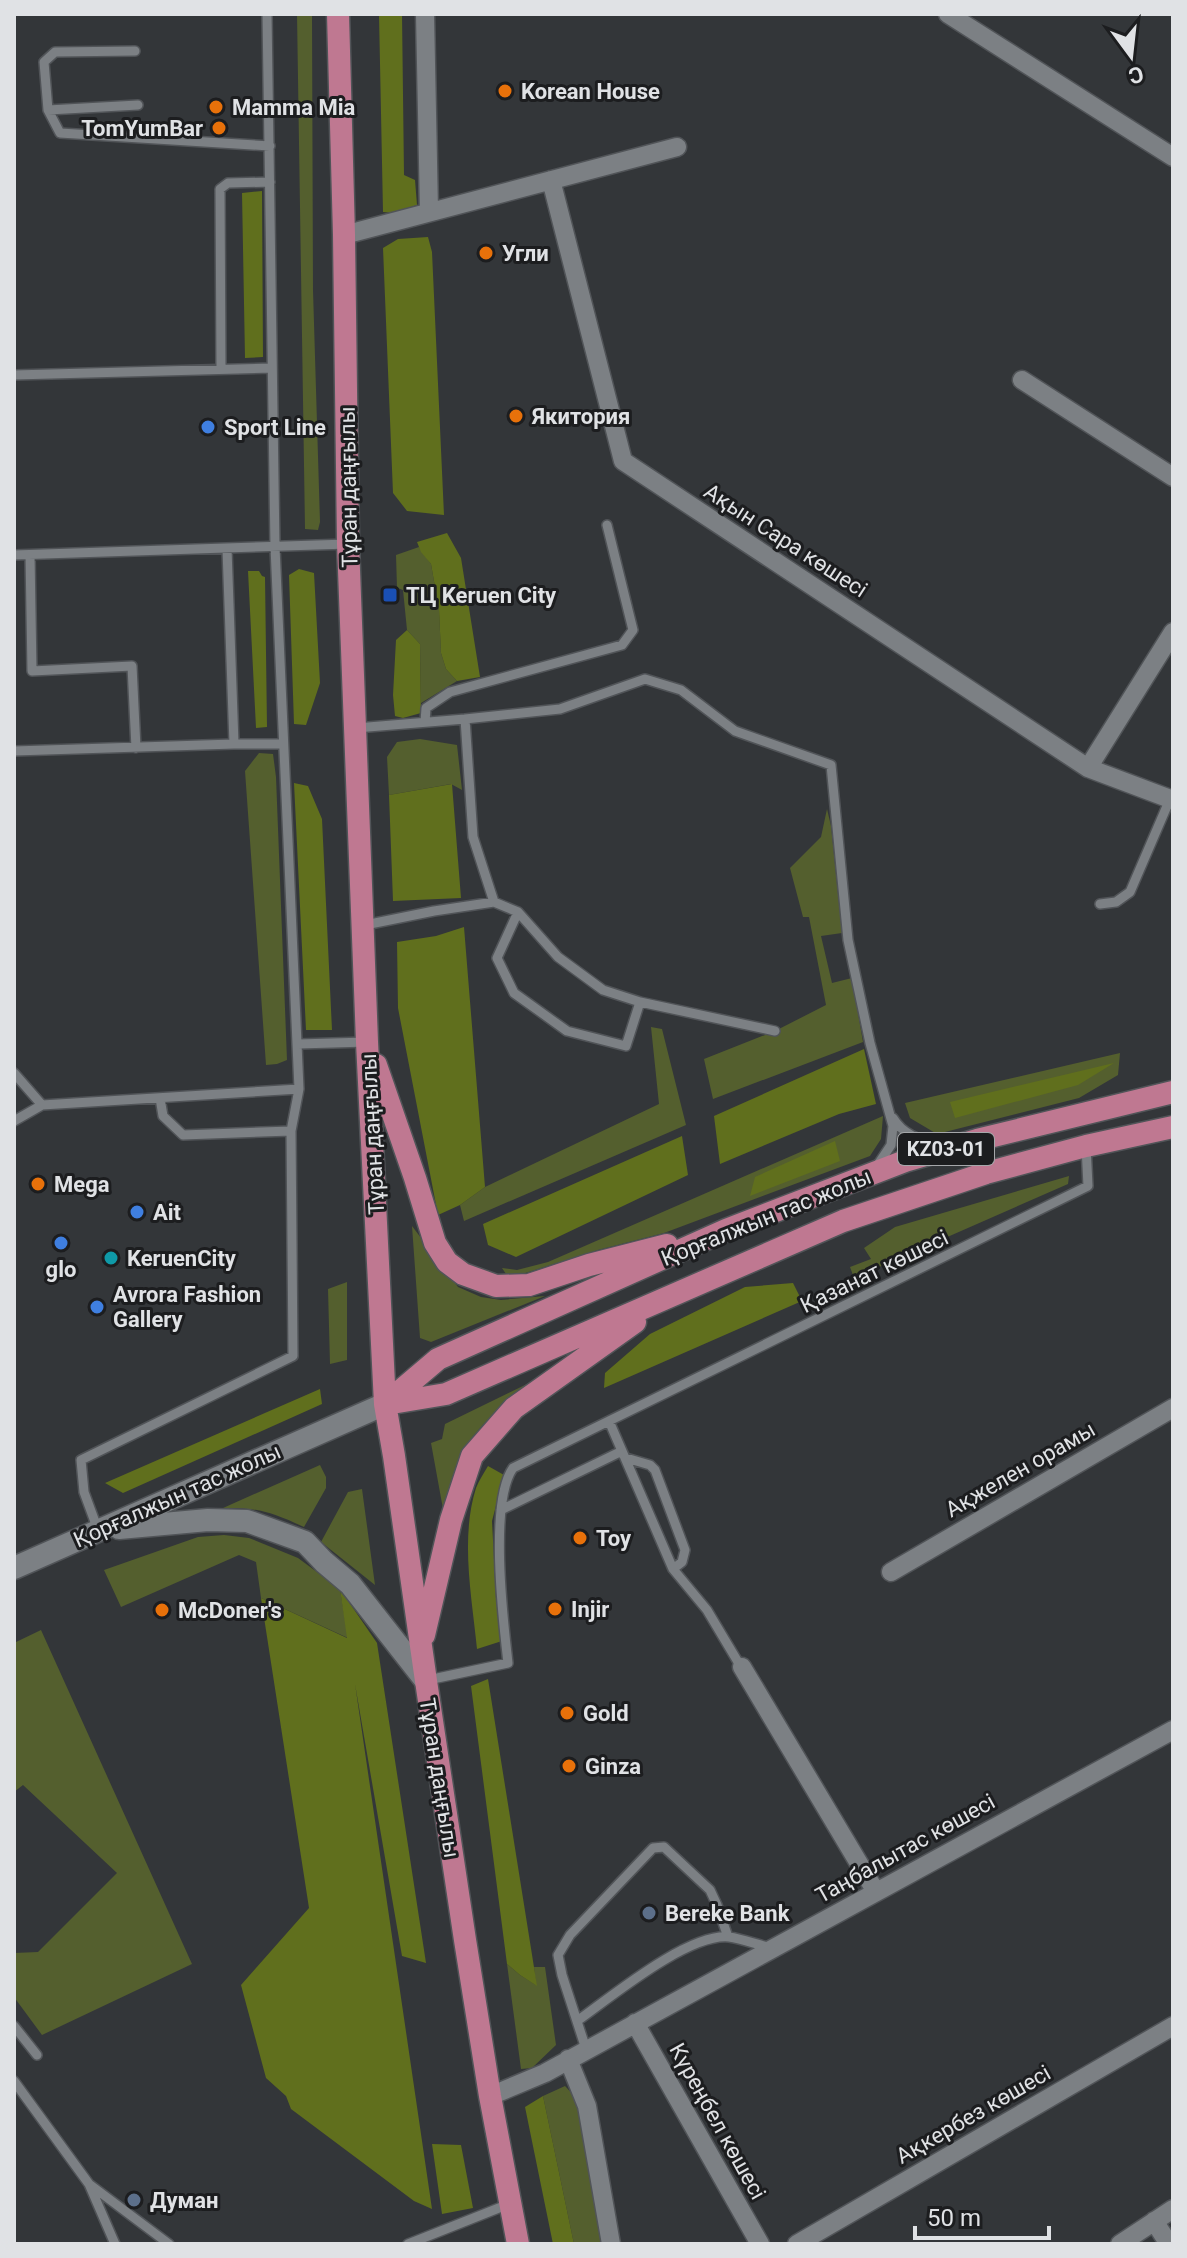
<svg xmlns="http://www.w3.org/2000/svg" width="1187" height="2258" font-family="Roboto,sans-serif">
	<rect width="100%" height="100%" fill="#333639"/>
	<path fill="#545f2e" d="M297 14H312L313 290 320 522 318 530 305 529Z
		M419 547 431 564 439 610 441 653 446 669 457 681 421 703 420 644 407 630 403 590 397 588 396 555Z
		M420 739 457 745 462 790 451 784 389 795 387 757 397 742Z
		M259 753 273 754 276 777 287 1060 277 1064 266 1065 245 771Z
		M827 809 831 826 842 933 821 936 832 983 852 978 863 1042 713 1099 704 1059 775 1031 826 1005 809 917H803L790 868 821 837Z
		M651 1027 662 1029 686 1125 464 1221 460 1205 485 1187 659 1104Z
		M1120 1053 1118 1075 1079 1098 937 1134 910 1118 905 1103Z
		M883 1116 881 1139 870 1156 664 1233 598 1250 516 1276 506 1274 502 1268 517 1270 548 1262Z
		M1069 1176 1068 1184 854 1278 850 1267 871 1259 864 1248 895 1227Z
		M412 1226 458 1287 481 1297 501 1300 545 1296 431 1342 420 1338Z
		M347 1282V1360L330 1364 328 1289Z
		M527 1384C502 1405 469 1433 457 1465 451 1482 449 1502 445 1520L431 1443 442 1439 445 1424Z
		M320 1465 326 1477V1488L304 1527C273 1513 258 1507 223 1508Z
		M362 1489 375 1585 321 1542 348 1492Z
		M224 1535 249 1538 298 1558 340 1589 348 1638 261 1598 256 1562 239 1555 121 1607 104 1570 198 1537Z
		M41 1630 192 1964 42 2035 14 1997V1953L38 1952 117 1873 23 1785 14 1792V1643Z
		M507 1964 520 1975 536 1985 534 1967H545L556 2045 532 2068 521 2069Z
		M565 2086 580 2102 602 2244H574L543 2096Z"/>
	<path fill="#606f1d" d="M379 14H402L404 175 415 180 417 205 393 213 383 212Z
		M262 191 263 357 245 358 242 193Z
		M428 237 432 252 444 515 407 511 393 493 383 248 398 239Z
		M447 533 461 558 480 677 457 681 446 669 441 653 439 610 431 564 421 552 417 542Z
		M299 569 314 573 320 683 306 725 294 724 289 575Z
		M248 571H259L262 576 265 577 267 727 256 728Z
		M407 630 420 644 421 713 403 718 395 716 393 695 396 640Z
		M294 783 308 786 322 819 332 1030H306Z
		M452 784 461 898 393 901 389 795Z
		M464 927 485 1187 460 1205 438 1215 398 1008 397 942 436 936Z
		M864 1049 876 1104 839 1114 720 1164 714 1116Z
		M1114 1063 1078 1085 955 1118 950 1102Z
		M682 1136 688 1175 516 1257 488 1245 483 1224Z
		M835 1141 840 1161 750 1196 755 1177Z
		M793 1283 802 1301 604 1388 605 1373 650 1334 745 1287Z
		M320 1389 322 1404 123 1493 105 1483Z
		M488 1466 504 1475 492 1521 496 1598 502 1641 477 1649C472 1597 460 1539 476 1488 479 1480 484 1473 488 1466Z
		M340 1589 377 1643 426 1963 402 1956 355 1684 432 2209 414 2201 291 2109 286 2096 266 2078 241 1985 309 1908 261 1598 347 1638Z
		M488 1679 537 1986 520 1975 507 1964 471 1686Z
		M543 2096 574 2244H553L525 2107Z
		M432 2144 461 2145 473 2208 442 2214Z"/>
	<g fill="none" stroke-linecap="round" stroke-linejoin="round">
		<g stroke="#515458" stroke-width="12">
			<path id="service" d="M135 51 55 52 44 62 48 110 60 133 270 146
				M48 110 138 105
				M221 368 220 189 228 183 270 182
				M14 375 271 368
				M14 555 348 544
				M30 555 32 671 132 666 136 748
				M465 719 560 709 645 679 681 690 735 731 831 765 848 940 870 1043 893 1126 891 1145 877 1166
				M425 722 426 708 450 692 622 645 633 630 607 525
				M356 728 465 719 473 837 494 902
				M234 744H283
				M14 751 234 744 227 549
				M1100 904 1116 902 1130 892 1170 799
				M518 912 558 957 603 990 640 1002
				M365 925 434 911 494 902 518 912 497 958 514 993 567 1031 626 1046 640 1002 775 1031
				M298 1044 367 1042
				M14 1073 42 1105
				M160 1098 163 1116 183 1135 291 1131
				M893 1118C903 1135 923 1142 942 1145
				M14 1121 42 1105 299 1089
				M622 1451 673 1569 707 1610 741 1667
				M626 1458 650 1465 655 1470 685 1550 682 1562 673 1569
				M501 1510 622 1451 609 1421
				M98 1530 84 1492 81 1460 293 1356 291 1131 299 1089 275 547 267 14
				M428 1680 508 1663C503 1620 489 1502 513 1468L1088 1186 1086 1146
				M577 2021C611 1997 688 1933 729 1937 743 1939 758 1945 772 1948
				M14 2026 37 2055
				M586 2049 562 1975 558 1955 570 1935 653 1848 664 1847 710 1890 717 1905 728 1937
				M14 2081 89 2184
				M115 2244 89 2184 169 2244
				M408 2244 509 2204"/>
		</g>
		<g stroke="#515458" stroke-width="21">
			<path id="minor" d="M425 14 429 211
				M948 14 1173 157
				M551 180 623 461 1088 768 1173 800
				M344 235 677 147
				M1022 380 1173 477
				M1088 768 1173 632
				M891 1572 1173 1408
				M742 1667 876 1892
				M635 2023 760 2244
				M568 2059 587 2106 611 2244
				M490 2096 545 2073 1173 1730
				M1154 2221 1169 2244
				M797 2244 1173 2026
				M1120 2244 1173 2209"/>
		</g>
		<g stroke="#515458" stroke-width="25">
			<path id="secondary" d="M119 1528 208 1520 247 1521 305 1542 324 1562 350 1584 426 1681
				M14 1568 385 1404"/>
		</g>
		<g stroke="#515458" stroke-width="25">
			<path id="primary" d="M338 14 344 235 348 544 367 1042 385 1404 394 1456 426 1681 465 1940 490 2096 518 2244
				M376 1065 415 1178 435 1243 447 1262 463 1274 496 1286 529 1285 589 1265 667 1245
				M385 1404 438 1359 726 1230 905 1161 977 1140 1173 1092
				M386 1404 446 1394 843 1221 986 1173 1086 1146 1173 1127
				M424 1635 451 1520 472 1456 514 1408 635 1322"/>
		</g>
		<use href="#service" stroke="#7c8084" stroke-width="9"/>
		<use href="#minor" stroke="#7c8084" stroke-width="18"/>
		<use href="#secondary" stroke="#7c8084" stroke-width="22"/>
		<use href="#primary" stroke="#bf7891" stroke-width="22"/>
	</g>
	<g fill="#e8710a" stroke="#1c1d1f" stroke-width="3">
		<circle cx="505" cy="91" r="8"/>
		<circle cx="216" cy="107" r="8"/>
		<circle cx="219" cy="128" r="8"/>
		<circle cx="486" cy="253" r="8"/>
		<circle cx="516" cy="416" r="8"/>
		<circle cx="38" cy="1184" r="8"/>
		<circle cx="580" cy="1538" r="8"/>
		<circle cx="555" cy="1609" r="8"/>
		<circle cx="162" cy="1610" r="8"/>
		<circle cx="567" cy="1713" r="8"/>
		<circle cx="569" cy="1766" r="8"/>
	</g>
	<g fill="#3f7fe0" stroke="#1c1d1f" stroke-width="3">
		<circle cx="208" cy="427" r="8"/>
		<circle cx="137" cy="1212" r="8"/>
		<circle cx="61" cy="1243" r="8"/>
		<circle cx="97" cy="1307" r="8"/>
	</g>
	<rect fill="#1a4fb4" stroke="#1c1d1f" stroke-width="3" x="382" y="587" width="16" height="16" rx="4"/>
	<circle fill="#0f9aa8" stroke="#1c1d1f" stroke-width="3" cx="111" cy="1258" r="8"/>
	<g fill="#5c6f8a" stroke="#1c1d1f" stroke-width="3">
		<circle cx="649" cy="1913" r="8"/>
		<circle cx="134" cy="2200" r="8"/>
	</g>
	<g text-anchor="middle" stroke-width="6" stroke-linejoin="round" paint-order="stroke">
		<rect fill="#1c1d1f" stroke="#a5a7aa" stroke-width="2" x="898" y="1133" width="96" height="32" rx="6"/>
		<g font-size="20" font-weight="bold" fill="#e0e2e5">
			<text x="946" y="1156">KZ03-01</text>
		</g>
		<g font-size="22" font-weight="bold" fill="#e0e2e5" stroke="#1c1d1f" text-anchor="start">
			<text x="521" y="99">Korean House</text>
			<text x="232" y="115">Mamma Mia</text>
			<text x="203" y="136" text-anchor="end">TomYumBar</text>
			<text x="502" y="261">Угли</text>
			<text x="532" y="424">Якитория</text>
			<text x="224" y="435">Sport Line</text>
			<text x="406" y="603">ТЦ Keruen City</text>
			<text x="54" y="1192">Mega</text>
			<text x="153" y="1220">Ait</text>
			<text x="127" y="1266">KeruenCity</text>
			<text x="61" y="1277" text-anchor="middle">glo</text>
			<text x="113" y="1302">Avrora Fashion<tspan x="113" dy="25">Gallery</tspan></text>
			<text x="596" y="1546">Toy</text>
			<text x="571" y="1617">Injir</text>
			<text x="178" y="1618">McDoner's</text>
			<text x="583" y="1721">Gold</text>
			<text x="585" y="1774">Ginza</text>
			<text x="665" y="1921">Bereke Bank</text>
			<text x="150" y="2208">Думан</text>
		</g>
		<g font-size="22" fill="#e0e2e5" stroke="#1c1d1f">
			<text transform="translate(348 487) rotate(-91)" y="8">Тұран даңғылы</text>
			<text transform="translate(786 540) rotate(33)" y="8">Ақын Сара көшесі</text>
			<text transform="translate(372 1134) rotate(-93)" y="8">Тұран даңғылы</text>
			<text transform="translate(766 1217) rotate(-22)" y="8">Қорғалжын тас жолы</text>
			<text transform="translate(874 1271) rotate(-26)" y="8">Қазанат көшесі</text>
			<text transform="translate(1020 1469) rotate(-30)" y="8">Ақжелен орамы</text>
			<text transform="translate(177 1495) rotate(-24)" y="8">Қорғалжын тас жолы</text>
			<text transform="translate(440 1778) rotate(81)" y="8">Тұран даңғылы</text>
			<text transform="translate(905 1848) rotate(-29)" y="8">Таңбалытас көшесі</text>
			<text transform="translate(973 2114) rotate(-30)" y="8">Ақкербез көшесі</text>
			<text transform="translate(718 2121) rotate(61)" y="8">Күреңбел көшесі</text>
		</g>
	</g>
	<rect width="1187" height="2258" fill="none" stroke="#e0e2e5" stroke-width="32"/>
	<g transform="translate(1131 56) rotate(165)" stroke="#1c1d1f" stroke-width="6" paint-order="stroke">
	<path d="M0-6L14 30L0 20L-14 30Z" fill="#e0e2e5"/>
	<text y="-12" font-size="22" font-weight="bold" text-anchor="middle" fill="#e0e2e5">С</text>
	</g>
	<path d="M915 2226v12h134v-12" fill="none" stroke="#e0e2e5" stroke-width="4"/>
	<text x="927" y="2226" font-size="24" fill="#e0e2e5" stroke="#1c1d1f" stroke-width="6" paint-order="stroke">50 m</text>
</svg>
